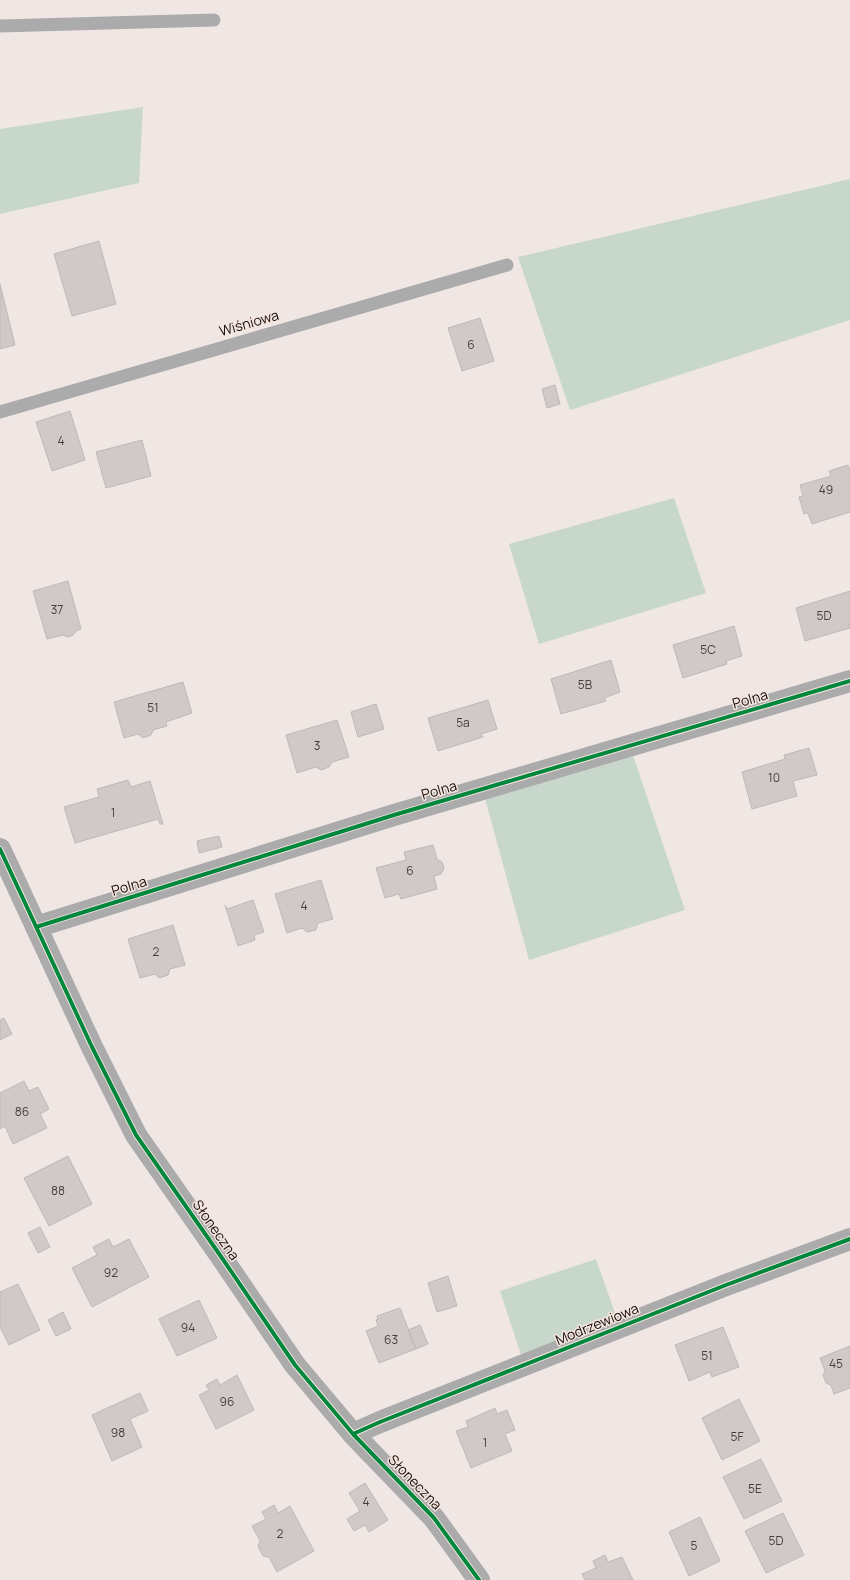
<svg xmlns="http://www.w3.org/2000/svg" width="850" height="1580" font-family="Manrope,sans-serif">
	<rect width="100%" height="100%" fill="#f0e7e4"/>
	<path fill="#c8d7cb" d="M143 107 139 183 0 214V129Z
		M850 179V320L570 410 518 257Z
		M674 498 706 593 539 644 509 544Z
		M627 737 685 910 529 960 480 780Z
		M596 1259 616 1316 522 1358 500 1291Z"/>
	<path fill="#d1c9c7" stroke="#bfb8b5" d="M99 241 116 304 72 316 54 254Z
		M0 284 15 345 0 349Z
		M480 318 494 361 462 371 448 328Z
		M555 385 560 404 547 408 542 389Z
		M70 411 85 460 52 471 36 422Z
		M142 440 151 476 106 488 96 452Z
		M848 465 850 471V512L812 524 808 513 804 514 799 497 803 496 800 485 831 476 829 471Z
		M68 581 81 629 76 631 73 635 68 637 63 635 47 639 33 591Z
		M850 591V624H849L850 628 805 641 796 608Z
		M734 626 742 656 726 661 727 664 683 678 673 645Z
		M611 660 620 692 604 698 606 701 561 714 551 679Z
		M183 682 192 713 166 722 167 726 153 730 151 735 143 738 138 734 124 738 114 702Z
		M488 700 497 729 481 734 483 737 438 751 428 718Z
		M376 704 384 729 358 737 351 712Z
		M337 720 349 757 332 762 329 767 321 770 316 767 297 773 286 735Z
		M809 748 817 775 793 781 797 796 752 809 742 772 785 759 784 755Z
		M128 780 131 787 150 781 163 824H160L158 819 75 843 64 807 99 797 97 789Z
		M219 836 222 847 199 853 197 841Z
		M433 845 437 859 442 862 444 868 441 874 434 876 437 889 401 899 399 894 385 898 376 868 406 860 404 852Z
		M321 880 333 919 318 923 316 930 307 932 302 928 287 933 275 894Z
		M253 900 264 932 254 935 255 940 238 946 225 905 227 909Z
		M173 925 185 965 170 969 168 975 159 978 155 974 140 978 128 939Z
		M4 1018 12 1034 0 1040V1020Z
		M24 1081 29 1091 38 1087 49 1109 40 1114 47 1128 13 1144 5 1126 0 1129V1093Z
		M68 1156 92 1204 49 1226 24 1178Z
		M40 1227 50 1247 38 1253 28 1233Z
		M109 1239 113 1247 129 1239 149 1277 92 1307 72 1268 97 1255 93 1247Z
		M448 1276 457 1306 437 1312 428 1283Z
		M18 1284 40 1330 9 1345 0 1327V1292Z
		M199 1300 217 1338 177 1356 159 1319Z
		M400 1308 416 1349 379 1363 366 1331 378 1326 376 1320 378 1319 377 1316Z
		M63 1312 71 1329 56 1336 48 1320Z
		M420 1325 428 1344 416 1349 408 1330Z
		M723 1327 739 1367 712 1377 710 1372 689 1381 675 1345Z
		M850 1346V1388L834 1394 831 1385 826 1383 823 1375 825 1371 820 1358Z
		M237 1375 254 1410 216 1429 199 1395 209 1390 206 1385 217 1379 220 1385Z
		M140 1393 148 1411 130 1419 142 1447 112 1461 92 1415Z
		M739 1399 760 1441 722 1460 702 1418Z
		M495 1408 497 1414 507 1410 515 1430 505 1434 512 1451 471 1468 456 1431 468 1427 466 1421Z
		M761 1459 782 1501 744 1519 723 1477Z
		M365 1483 388 1520 369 1532 365 1525 354 1531 347 1519 360 1511 349 1493Z
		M274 1505 278 1513 290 1506 314 1551 277 1572 269 1557 263 1556 258 1546 260 1541 252 1526 266 1519 262 1512Z
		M783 1513 804 1555 766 1573 745 1531Z
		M700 1517 720 1561 689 1576 669 1532Z
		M605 1555 608 1562 622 1557 633 1580H585L582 1574 596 1568 593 1561Z"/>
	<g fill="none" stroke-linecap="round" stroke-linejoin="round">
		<path stroke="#ababab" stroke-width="13" d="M0 26 214 20
			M0 412 507 265"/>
		<path stroke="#ababab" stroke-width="22" d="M0 849 92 1047 136 1135 222 1258 295 1365 353 1434 434 1518 479 1580
			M36 927 394 815 850 681
			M353 1434 380 1422 726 1285 850 1239"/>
		<g stroke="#f6e5de" stroke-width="6">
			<path id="cycleway" d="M0 849 92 1047 136 1135 222 1258 295 1365 353 1434 434 1518 479 1580
				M36 927 394 815 850 681
				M353 1434 380 1422 726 1285 850 1239"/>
		</g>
		<use href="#cycleway" stroke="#00873e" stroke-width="4"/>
	</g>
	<g text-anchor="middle" stroke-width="3" stroke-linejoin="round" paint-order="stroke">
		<g font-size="12" fill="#443e3c">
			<text x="471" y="349">6</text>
			<text x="61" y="445">4</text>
			<text x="826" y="494">49</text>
			<text x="57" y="614">37</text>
			<text x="824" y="620">5D</text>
			<text x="708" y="654">5C</text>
			<text x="585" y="689">5B</text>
			<text x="153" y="712">51</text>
			<text x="463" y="727">5a</text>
			<text x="317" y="750">3</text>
			<text x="774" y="782">10</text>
			<text x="113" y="817">1</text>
			<text x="410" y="875">6</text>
			<text x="304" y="910">4</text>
			<text x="156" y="956">2</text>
			<text x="22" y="1116">86</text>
			<text x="58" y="1195">88</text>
			<text x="111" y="1277">92</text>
			<text x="188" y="1332">94</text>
			<text x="391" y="1344">63</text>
			<text x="707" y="1360">51</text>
			<text x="836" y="1368">45</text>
			<text x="227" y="1406">96</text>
			<text x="118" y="1437">98</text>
			<text x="737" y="1441">5F</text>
			<text x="485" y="1447">1</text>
			<text x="755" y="1493">5E</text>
			<text x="366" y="1506">4</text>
			<text x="280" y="1538">2</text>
			<text x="776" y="1545">5D</text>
			<text x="694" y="1550">5</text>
		</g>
		<g font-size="14" fill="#150f0d" stroke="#f6e5de">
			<text transform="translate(249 323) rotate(-16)" y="5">Wiśniowa</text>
			<text transform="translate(750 699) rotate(-16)" y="5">Polna</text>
			<text transform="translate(439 790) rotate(-16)" y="5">Polna</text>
			<text transform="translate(129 886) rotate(-17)" y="5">Polna</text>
			<text transform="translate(216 1230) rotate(55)" y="5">Słoneczna</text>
			<text transform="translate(597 1324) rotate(-22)" y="5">Modrzewiowa</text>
			<text transform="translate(415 1482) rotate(46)" y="5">Słoneczna</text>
		</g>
	</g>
</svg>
